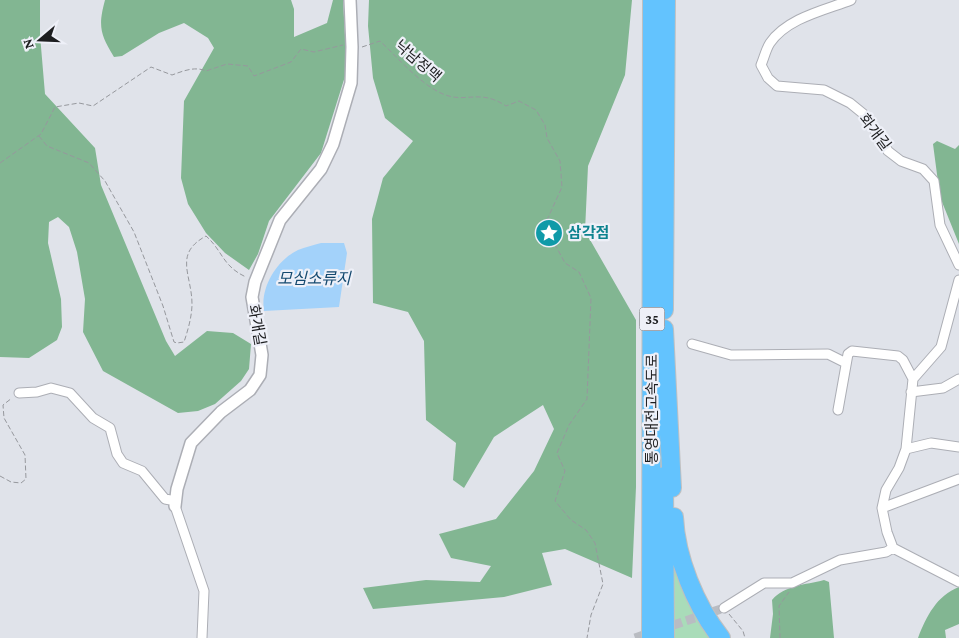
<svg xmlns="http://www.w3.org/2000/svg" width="959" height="638" font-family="'Crimson Pro','Noto Sans KR',serif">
	<rect width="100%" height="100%" fill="#e0e3ea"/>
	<path fill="#a9dcb9" d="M674 559 712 638H673L672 564Z"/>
	<path fill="#82b692" d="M0 0H40V35L45 94 95 148 101 185 166 341 175 356 207 331 233 333 251 344 249 369 241 381 215 404 198 411 178 413 103 371 83 332 85 299 77 252 69 227 58 217 49 222 48 243 61 299 62 327 57 340 29 358 0 357Z
		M105 0H291L294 9V37L327 23 333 0H343L347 70 321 153 269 221 258 254 249 270 225 253 206 233 188 204 181 178 184 101 214 48 208 38 184 23 159 33 122 56 114 57C100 34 98 26 105 0Z
		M369 0H632L625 75 588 166 585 231 636 320V487L632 578 565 549 542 553 552 585 504 597 373 609 363 588 426 580 480 582 491 566 451 558 439 534 496 519 534 471 554 429 543 405 494 437 464 488 453 480 456 443 426 420 424 341 408 312 373 303 372 219 383 178 413 141 385 118 373 78 368 26Z
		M937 141 955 149 959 145V244L940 197 933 144Z
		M824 580 829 582 834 638H770L773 614 772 600C785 585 805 585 824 580Z
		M959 587V624L945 630 946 638H918C926 617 937 595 959 587Z"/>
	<path fill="#a3d2fa" d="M321 243H344L347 253 339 307 264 311C260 287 277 260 298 250 305 247 314 245 321 243Z"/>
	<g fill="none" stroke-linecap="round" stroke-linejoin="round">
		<path stroke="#b9bcc2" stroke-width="9" stroke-dasharray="9 4.5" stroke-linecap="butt" d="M635 638 724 608"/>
		<g stroke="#acaeb5" stroke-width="11">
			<path id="minor" d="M851 0C825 10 787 18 770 43 766 49 764 58 761 65L768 78 777 86 824 90 850 103 866 116 888 151 901 161 923 169 934 181 940 225 959 265
				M692 344 731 355 828 354 846 363
				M911 392 943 388 959 379
				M19 393 37 392 51 388 70 393 93 418 110 428 117 454 123 463 142 471 165 499 176 501
				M838 410 848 354 852 351 898 356 903 360 913 379
				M906 449 931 443 959 447
				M175 506 204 591 202 638
				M882 508 959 479
				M893 548 887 532 882 508 886 490 899 468 906 449 913 379 941 347 959 280
				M724 608 764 583H792L840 560 886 552 893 548 959 582"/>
		</g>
		<g stroke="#acaeb5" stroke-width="14">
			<path id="tertiary" d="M175 506 177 489 191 443 221 412 250 390 260 375 262 355 252 297 255 282 280 220 321 169 333 144 351 83 352 47 350 0"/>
		</g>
		<g stroke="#c0c0c1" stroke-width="20">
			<path id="motorway" d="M664 310 666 0
				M664 329 672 488
				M664 476 665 638
				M674 517C676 558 695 605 721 638
				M651 638 652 0"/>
		</g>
		<path stroke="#96989d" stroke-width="1" stroke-dasharray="5 2.5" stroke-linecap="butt" d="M362 47 380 41C397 57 421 85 443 94 466 104 479 88 506 106L519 101 536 110 545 125 547 138 560 161 562 187 547 220 552 239 565 263 579 272 591 298 587 399 569 425 557 453 565 471 555 501 571 520 586 530 595 543 603 584 591 615 587 638
			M39 136 47 146 89 163 105 181 134 232 163 306 174 342 177 343 184 342C188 330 192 316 192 304 192 275 173 254 206 236 223 251 222 266 246 277
			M0 163 41 134 55 107 79 103 93 106 151 67 172 75C183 71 195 66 206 71L227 64 248 66 254 76 291 62 301 49 314 52 343 45
			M0 476 11 482 21 483 26 479 25 455 4 418 3 405 12 398
			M729 614 743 631 745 638
			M780 638 779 606 789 592"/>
		<use href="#minor" stroke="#fff" stroke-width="9"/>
		<use href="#tertiary" stroke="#fff" stroke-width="11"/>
		<use href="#motorway" stroke="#63c3fe" stroke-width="18"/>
	</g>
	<defs>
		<g id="sight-disc" transform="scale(1.4375)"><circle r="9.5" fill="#0f9aa8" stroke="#eef0f8"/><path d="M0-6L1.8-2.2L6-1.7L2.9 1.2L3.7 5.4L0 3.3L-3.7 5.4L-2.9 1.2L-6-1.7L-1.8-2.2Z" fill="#fff"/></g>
	</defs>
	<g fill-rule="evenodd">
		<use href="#sight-disc" x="549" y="233"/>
	</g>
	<g text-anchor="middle" stroke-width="4.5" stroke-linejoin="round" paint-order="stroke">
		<rect fill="#eef0f8" stroke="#5c5d61" stroke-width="1" x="639.5" y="307.5" width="25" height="23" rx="4"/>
		<g font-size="14" font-weight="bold" fill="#1d1e20">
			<text x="652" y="324">35</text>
		</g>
		<g font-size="15" fill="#1d1e20" stroke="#eef0f8">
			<text transform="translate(418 61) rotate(41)" y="5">낙남정맥</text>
			<text transform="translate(875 132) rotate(53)" y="5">화개길</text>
			<text transform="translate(257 325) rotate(80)" y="5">화개길</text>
			<text transform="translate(652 409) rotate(-90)" y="5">통영대전고속도로</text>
		</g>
		<g font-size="15" font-weight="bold" fill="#0d838f" stroke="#eef0f8" text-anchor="start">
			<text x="568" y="238">삼각점</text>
		</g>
		<g font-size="16" font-style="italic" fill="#154a70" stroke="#eef0f8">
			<text x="314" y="284">모심소류지</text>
		</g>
	</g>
	<g transform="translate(40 40) rotate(251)" stroke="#eef0f8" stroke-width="4" paint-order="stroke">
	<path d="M0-4L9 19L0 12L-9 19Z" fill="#1d1e20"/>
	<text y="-8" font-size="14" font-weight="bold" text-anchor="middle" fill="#1d1e20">N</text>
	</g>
</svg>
